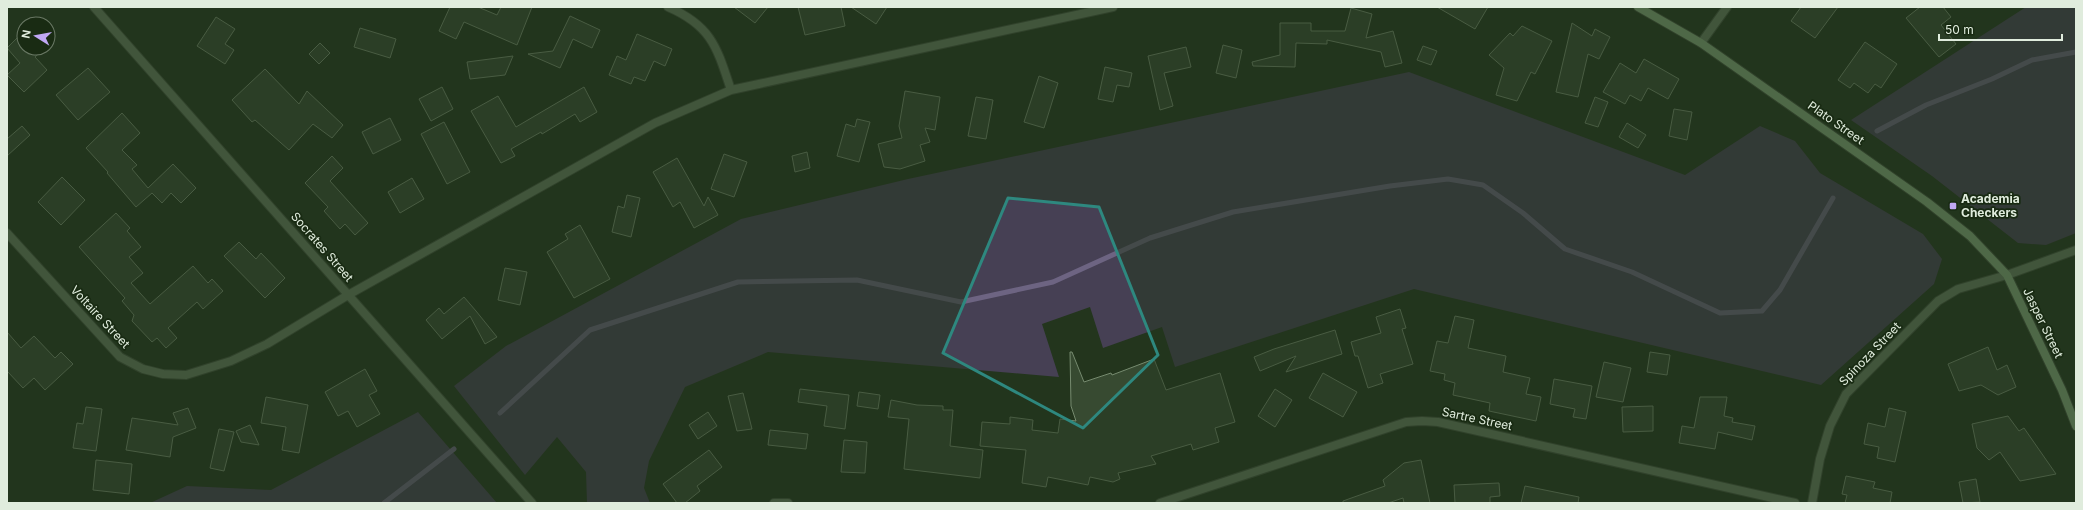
<svg xmlns="http://www.w3.org/2000/svg" width="2083" height="510" font-family="Inter,sans-serif">
	<rect width="100%" height="100%" fill="#23351d"/>
	<path fill="#464054" d="M2026 7H2076V233L2046 245 2018 243 1932 176 1851 120Z
		M1409 72 1685 175 1760 126 1795 141 1820 173 1923 234 1942 259 1934 284 1821 385 1414 289 1175 367 1162 327 1103 348 1090 307 1042 324 1059 377 768 352 685 387 649 461 644 488 650 503H587L586 472 557 437 525 475 454 386 506 346 741 219 908 179Z
		M418 412 497 503H150L187 486 271 490Z"/>
	<g fill="none" stroke-linecap="round" stroke-linejoin="round">
		<path stroke="#6d6482" stroke-width="5" d="M1877 131 1926 105 1992 79 2032 60 2076 52
			M500 413 590 330 738 282 857 280 961 302 1053 282 1150 238 1233 212 1390 186 1448 179 1483 185 1523 213 1565 249 1632 272 1720 313 1762 311 1780 290 1833 198
			M384 503 454 449"/>
	</g>
	<path fill="#374a31" stroke="#768b6f" d="M450 7H478L497 15 501 7H532L517 45 464 22 456 39 439 31Z
		M734 7H768L755 23Z
		M798 7H841L845 26 805 35Z
		M851 7H887L876 24Z
		M1437 7H1488L1475 29Z
		M1801 7H1838L1815 38 1791 21Z
		M1920 7H1943L1951 17 1941 25 1956 44 1939 57 1906 18Z
		M1351 8 1372 14 1366 38 1393 31 1402 63 1385 67 1381 52 1327 40V44L1296 43 1295 67 1253 66 1252 62 1280 55V23H1311V31H1345Z
		M570 16 600 30 592 48 573 39 560 68 528 54 553 51Z
		M216 17 235 29 225 44 234 50 225 64 197 46Z
		M1572 23 1592 36 1595 29 1610 37 1599 59 1588 54 1578 97 1556 92Z
		M1522 26 1552 41 1535 74 1531 72 1517 101 1496 95 1504 68 1489 55 1510 33 1513 36Z
		M360 28 396 39 390 58 354 47Z
		M24 31V48H45L35 57 47 70 24 92 7 75 20 63 7 48Z
		M637 34 672 49 665 66 654 61 645 81 634 77 631 84 609 75 617 56 626 60Z
		M1865 42 1897 64 1881 88 1875 84 1868 93 1854 83 1850 88 1838 80Z
		M320 43 330 53 319 64 309 54Z
		M1223 45 1242 50 1236 78 1216 73Z
		M1423 46 1437 51 1431 65 1417 60Z
		M1186 47 1191 67 1164 73 1173 106 1160 110 1148 56Z
		M513 56 505 75 470 79 467 62Z
		M1644 59 1679 79 1668 99 1648 88 1641 101 1630 95 1625 104 1603 92 1620 63 1636 73Z
		M1105 67 1132 73 1129 87 1117 85 1113 102 1098 99Z
		M88 68 110 92 78 120 56 95Z
		M265 69 299 104 307 91 343 125 332 138 313 124 289 150 255 120 252 122 232 100Z
		M1039 76 1058 83 1044 128 1024 122Z
		M442 87 453 109 431 121 419 99Z
		M584 87 597 112 580 122 575 114 542 134 541 132 511 149 515 156 501 163 471 111 498 96 516 127Z
		M905 91 940 97 935 130 925 128 930 142 920 145 925 161 900 169 884 167 878 144 902 138 899 126Z
		M976 97 993 100 986 139 968 136Z
		M1595 97 1608 102 1598 127 1585 123Z
		M1674 109 1692 112 1687 140 1669 136Z
		M122 113 140 133 122 150 137 165 132 169 148 188 173 164 196 188 181 203 171 193 162 203 152 193 136 207 107 173 108 172 86 148Z
		M390 118 401 140 373 154 362 132Z
		M857 119 870 122 859 162 837 156 846 124 855 127Z
		M444 122 470 172 447 184 421 134Z
		M1627 123 1646 135 1638 148 1619 137Z
		M22 126 30 135 7 156V139Z
		M807 152 810 168 795 172 792 156Z
		M724 154 747 162 734 197 711 189Z
		M332 156 343 168 330 181 368 223 355 235 345 224 340 229 324 211 328 207 305 183Z
		M677 158 704 206 708 197 718 215 694 228 680 202 673 207 653 172Z
		M62 177 85 200 61 225 38 202Z
		M412 178 424 199 400 213 388 192Z
		M627 195 640 198 631 237 612 232 618 206 624 208Z
		M116 213 130 228 127 231 141 247 129 257 143 273 131 283 150 304 193 266 208 283 212 279 223 291 203 309 197 302 168 328 177 338 166 348 157 338 152 342 132 321 134 315 122 301 125 298 79 247Z
		M580 225 610 279 574 298 547 252 568 239 565 234Z
		M239 242 256 259 261 253 285 278 265 298 224 256Z
		M505 268 527 272 520 305 498 300Z
		M464 297 476 311 497 337 485 344 470 316 442 339 426 320 439 308 444 314Z
		M1400 309 1406 328 1402 329 1413 364 1380 374 1383 383 1368 388 1358 356H1355L1351 342 1381 333 1376 317Z
		M1455 316 1474 320 1468 348 1506 356 1503 372 1530 378 1526 394 1541 397 1536 421 1489 411 1490 403 1453 395 1455 383 1444 380 1445 374 1430 371 1437 341 1448 343Z
		M1335 330 1342 354 1286 372 1296 356 1260 371 1254 357 1274 349Z
		M7 332 21 348 34 336 55 358 61 352 73 364 45 390 34 378 23 388 7 371Z
		M1988 347 1997 370 2007 365 2016 387 1998 395 1981 385 1959 391 1948 364Z
		M1070 352H1072L1084 382 1111 373 1112 375 1154 359 1166 390 1220 373 1235 422 1215 428 1219 442 1193 450 1191 444 1151 456 1156 464 1118 473 1120 479 1113 482 1090 477 1088 485 1048 477 1046 487 1022 483 1026 450 980 446 982 422 1010 424V417L1033 420 1032 430 1058 433 1060 419 1076 421 1071 406Z
		M1650 352 1670 355 1667 375 1647 372Z
		M1604 362 1631 368 1623 402 1596 397Z
		M365 369 377 391 369 395 380 414 357 427 348 411 338 416 325 392Z
		M1323 373 1357 392 1343 417 1309 398Z
		M1554 379 1592 386 1586 419 1573 417 1575 409 1550 404Z
		M800 389 849 395 845 429 824 426 827 406 798 402Z
		M1275 389 1292 400 1275 427 1258 416Z
		M859 392 880 395 878 409 857 406Z
		M743 393 752 429 737 431 728 396Z
		M266 397 308 405 299 453 282 450 286 427 261 423Z
		M1700 397H1727L1724 416 1733 418 1732 422 1755 426 1752 440 1718 432 1715 449 1679 443 1682 426 1694 428Z
		M891 400 917 405 943 406V410H953L950 446 983 450 980 478 904 469 909 419 888 417Z
		M1653 406V431L1623 432 1622 407Z
		M86 407 102 409 96 451 73 448 77 423 83 424Z
		M188 408 196 428 173 437 170 457 126 450 132 418 178 425 173 413Z
		M1889 408 1906 412 1895 462 1877 458 1879 447 1864 444 1868 423 1885 427Z
		M708 412 717 426 698 439 689 425Z
		M2008 416 2019 431 2024 428 2056 474 2020 481 2000 452 1989 460 1977 448 1972 424Z
		M250 425 259 445 241 442 236 431Z
		M219 429 234 432 224 471 210 468Z
		M770 430 808 434 806 449 768 445Z
		M844 440 867 442 865 473 841 472Z
		M709 450 722 467 697 486 700 491 685 503H677L663 484Z
		M96 460 132 464 129 494 93 490Z
		M1421 460 1430 503H1404L1403 498 1388 503H1343V501L1385 486 1383 480 1404 463Z
		M1846 476 1875 482 1873 488 1892 492 1890 503H1845L1847 495 1842 494Z
		M1976 479 1980 502 1963 503 1959 482Z
		M1499 483 1500 496 1490 497V503H1455L1454 485Z
		M1525 486 1579 497 1578 503H1521Z"/>
	<g fill="none" stroke-linecap="round" stroke-linejoin="round">
		<g stroke="#41523c" stroke-width="10">
			<path id="street" d="M94 7 532 503
				M668 7C712 26 717 48 731 90
				M1701 43 1727 7
				M7 233 120 357 143 369 163 374 186 375 231 361 267 344 348 295 655 123 731 90 1113 7
				M774 503H788
				M1160 503 1406 422 1422 421 1438 422 1795 503
				M1812 503 1820 459 1830 426 1846 394 1938 301 1958 289 2007 275 2076 250"/>
		</g>
		<g stroke="#41523c" stroke-width="10">
			<path id="secondary" d="M1638 7 1701 43 1927 202 1970 236 2007 275 2062 390 2076 426"/>
		</g>
		<use href="#street" stroke="#667c60" stroke-width="8"/>
		<use href="#secondary" stroke="#84a67a" stroke-width="8"/>
	</g>
	<path d="M0 0H2083V510H0ZM1008 198 1099 207 1158 355 1083 428 943 353Z" fill="#23351d" fill-opacity=".55" fill-rule="evenodd"/>
	<path fill="none" stroke="#2e887f" stroke-width="3" stroke-linejoin="round" d="M1008 198 1099 207 1158 355 1083 428 943 353Z"/>
	<rect fill="#c0a8f4" stroke="#192b13" stroke-width="1.5" x="1949" y="202" width="8" height="8" rx="2"/>
	<g text-anchor="middle" stroke-width="3.5" stroke-linejoin="round" paint-order="stroke">
		<g font-size="12" fill="#e0ecdd" stroke="#192b13">
			<text transform="translate(1836 123) rotate(35)" y="4">Plato Street</text>
			<text transform="translate(322 247) rotate(49)" y="4">Socrates Street</text>
			<text transform="translate(100 317) rotate(47)" y="4">Voltaire Street</text>
			<text transform="translate(2043 323) rotate(64)" y="4">Jasper Street</text>
			<text transform="translate(1870 354) rotate(-46)" y="4">Spinoza Street</text>
			<text transform="translate(1477 419) rotate(12)" y="4">Sartre Street</text>
		</g>
		<g font-size="12" font-weight="bold" fill="#e0ecdd" stroke="#192b13" text-anchor="start">
			<text x="1961" y="203">Academia<tspan x="1961" dy="14">Checkers</tspan></text>
		</g>
	</g>
	<rect width="2083" height="510" fill="none" stroke="#e0ecdd" stroke-width="16"/>
	<g transform="translate(36 36) rotate(281)"><circle r="19" fill="#192b13" stroke="#697864"/>
	<path d="M0-3L7 15L0 10L-7 15Z" fill="#c0a8f4"/>
	<text y="-6" font-size="11" font-weight="bold" text-anchor="middle" fill="#e0ecdd">N</text>
	</g>
	<path d="M1939 34v6h123v-6" fill="none" stroke="#e0ecdd" stroke-width="2"/>
	<text x="1945" y="34" font-size="12" fill="#e0ecdd" stroke="#192b13" stroke-width="3" paint-order="stroke">50 m</text>
</svg>
